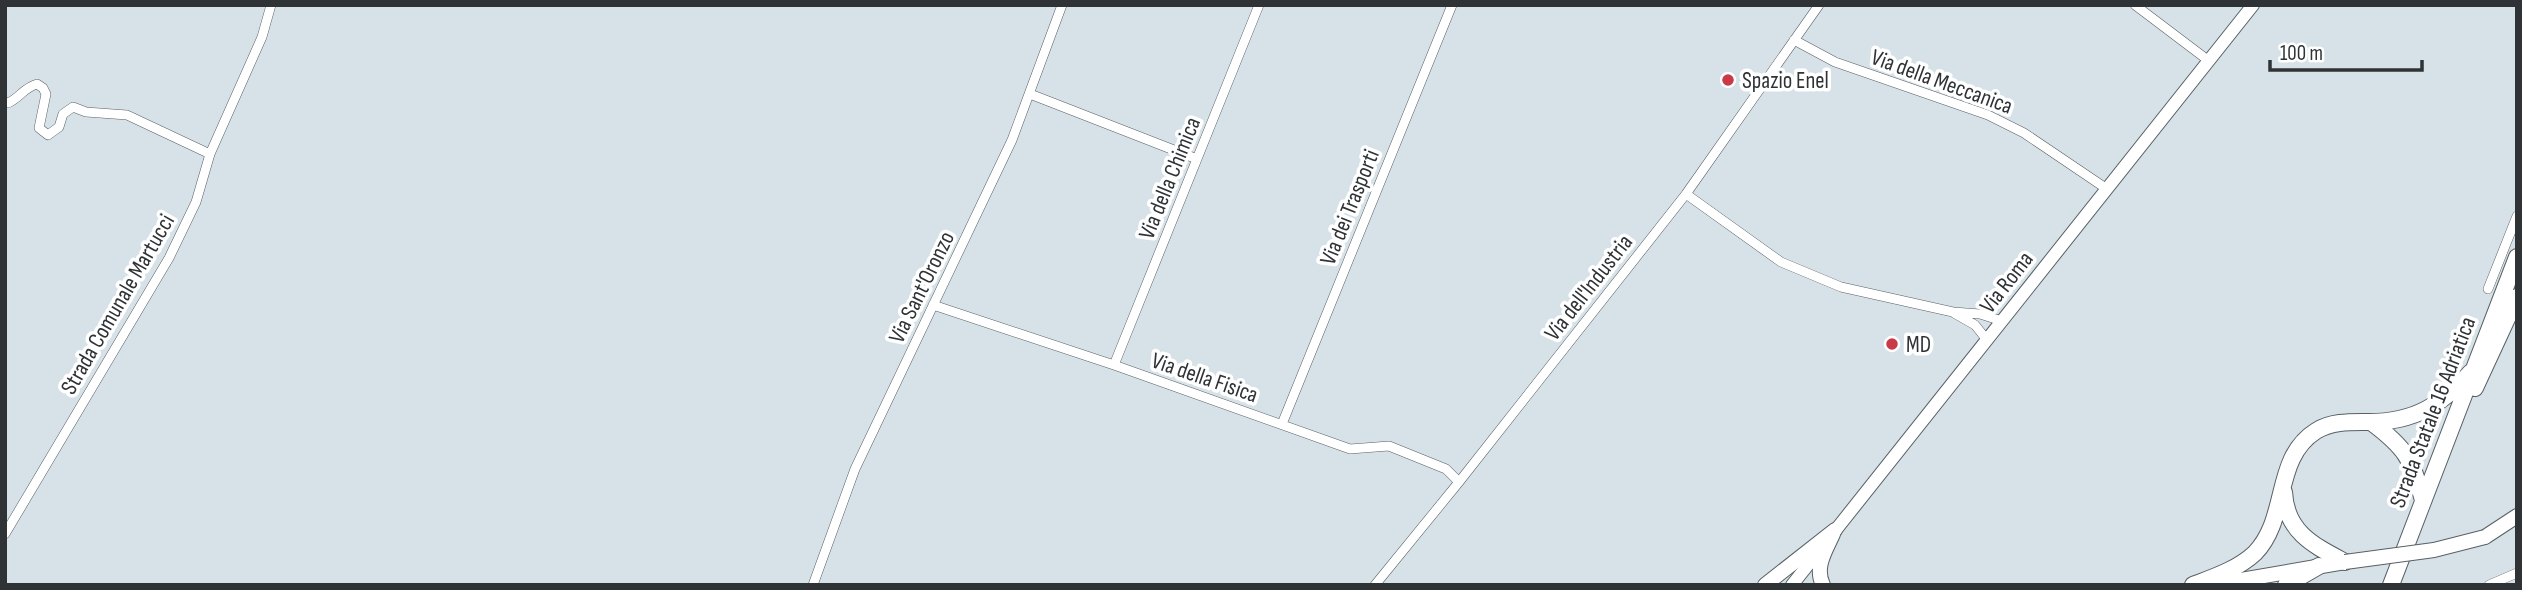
<svg xmlns="http://www.w3.org/2000/svg" width="2522" height="590" font-family="'Sofia Sans Condensed',sans-serif">
	<rect width="100%" height="100%" fill="#d7e2e8"/>
	<g fill="none" stroke-linecap="round" stroke-linejoin="round">
		<g stroke="#576065" stroke-width="10">
			<path id="minor" d="M2135 5 2209 61
				M1794 40 1835 62 1988 115 2024 133 2107 189
				M1030 94 1197 159
				M5 102 8 103C20 98 23 88 37 84L43 88 46 94 39 128 48 135 59 127 63 114 73 107 86 112 127 115 210 154
				M1686 194 1781 262 1841 287 1953 312 1980 314 2002 321
				M2488 289 2517 216
				M933 305 1114 365 1350 449 1389 446 1446 469 1459 482
				M1954 313 1975 325 1987 340
				M1114 365 1259 5
				M1282 424 1452 5
				M5 534 169 258 196 202 210 154 262 37 271 5
				M813 585 855 469 1012 140 1062 5
				M1375 585 1459 482 1686 194 1819 5
				M2489 585 2517 573"/>
		</g>
		<g stroke="#576065" stroke-width="14">
			<path id="tertiary" d="M1792 585 2253 5"/>
		</g>
		<g stroke="#576065" stroke-width="16">
			<path id="primary" d="M2485 537 2517 516
				M1765 585 1835 530
				M1823 585C1814 567 1826 550 1833 534
				M2212 585 2345 562"/>
		</g>
		<g stroke="#576065" stroke-width="18">
			<path id="trunk" d="M2475 388 2517 297
				M2371 422C2406 448 2411 458 2423 500
				M2284 492C2286 532 2313 545 2345 562
				M2193 585C2214 577 2238 569 2255 553 2289 518 2273 458 2316 431 2332 421 2351 422 2369 422 2415 422 2441 405 2471 372
				M2286 585 2319 566
				M2391 585 2517 257"/>
		</g>
		<use href="#minor" stroke="#fff" stroke-width="9"/>
		<use href="#tertiary" stroke="#fff" stroke-width="12"/>
		<use href="#primary" stroke="#fff" stroke-width="14"/>
		<use href="#trunk" stroke="#fff" stroke-width="16"/>
		<g stroke="#576065" stroke-width="16" stroke-linecap="butt">
			<path id="primary-bridge" d="M2345 562 2434 550 2485 537"/>
		</g>
		<use href="#primary-bridge" stroke="#fff" stroke-width="14"/>
	</g>
	<g fill="#c93947" stroke="#fff" stroke-width="2.5">
		<circle cx="1728" cy="80" r="7"/>
		<circle cx="1892" cy="344" r="7"/>
	</g>
	<g text-anchor="middle" stroke-width="7" stroke-linejoin="round" paint-order="stroke">
		<g font-size="23" fill="#2f3336" stroke="#fff" text-anchor="start">
			<text x="1742" y="88">Spazio Enel</text>
			<text x="1906" y="352">MD</text>
		</g>
		<g font-size="23" fill="#2f3336" stroke="#fff">
			<text transform="translate(1942 81) rotate(20)" y="8">Via della Meccanica</text>
			<text transform="translate(1169 178) rotate(-68)" y="8">Via della Chimica</text>
			<text transform="translate(1349 207) rotate(-68)" y="8">Via dei Trasporti</text>
			<text transform="translate(2006 282) rotate(-52)" y="8">Via Roma</text>
			<text transform="translate(921 287) rotate(-64)" y="8">Via Sant'Oronzo</text>
			<text transform="translate(1588 287) rotate(-52)" y="8">Via dell'Industria</text>
			<text transform="translate(117 304) rotate(-60)" y="8">Strada Comunale Martucci</text>
			<text transform="translate(1205 377) rotate(19)" y="8">Via della Fisica</text>
			<text transform="translate(2432 412) rotate(-69)" y="8">Strada Statale 16 Adriatica</text>
		</g>
	</g>
	<rect width="2522" height="590" fill="none" stroke="#2f3336" stroke-width="14"/>
	<path d="M2270 60v10h152v-10" fill="none" stroke="#2f3336" stroke-width="3.5"/>
	<text x="2280" y="60" font-size="21" fill="#2f3336" stroke="#ffffff" stroke-width="5" paint-order="stroke">100 m</text>
</svg>
